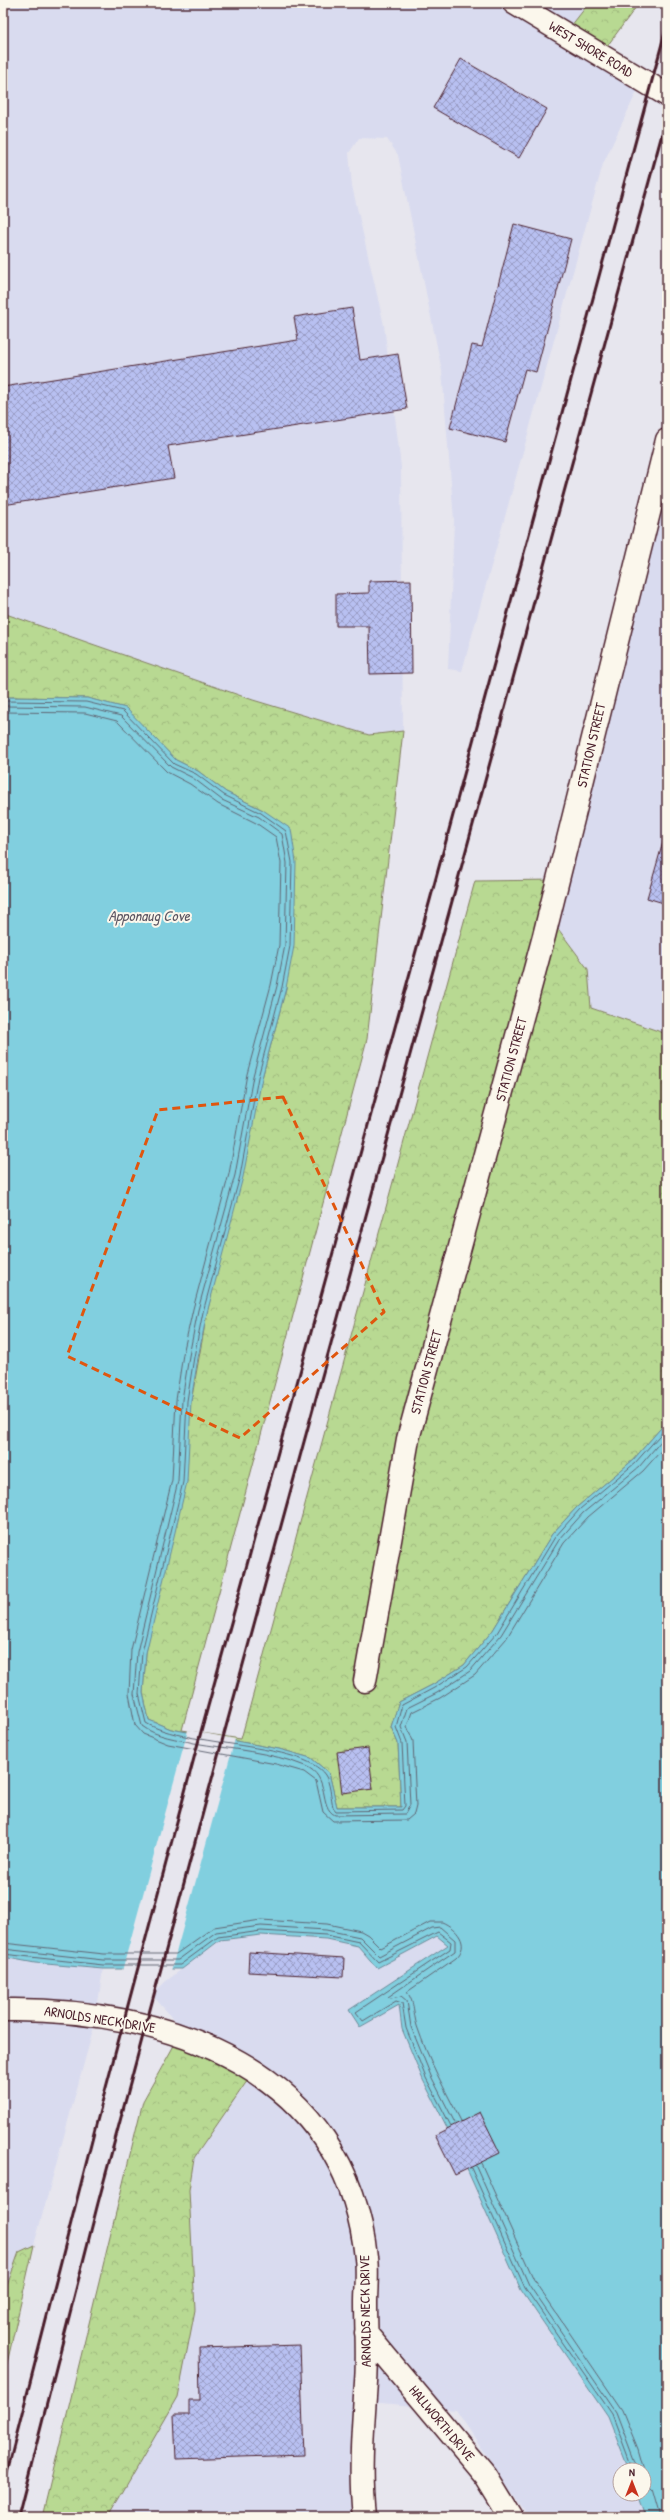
<svg xmlns="http://www.w3.org/2000/svg" width="670" height="2520" font-family="'Patrick Hand',sans-serif">
	<defs>
		<pattern id="forest-crowns" width="20" height="18" patternUnits="userSpaceOnUse"><rect width="20" height="18" fill="#b8d992"/><path d="M2 6a3 3 0 1 1 6 0M12 15a3 3 0 1 1 6 0" fill="none" stroke="#a0ba7e"/></pattern>
		<pattern id="building-cross-hatch" width="8" height="8" patternUnits="userSpaceOnUse"><rect width="8" height="8" fill="#b8c0f1"/><path d="M0 0l8 8M0 8l8-8" fill="none" stroke="#989bc3"/></pattern>
	</defs>
	<rect width="100%" height="100%" fill="#e7e6ee"/>
	<filter id="ink" filterUnits="userSpaceOnUse"><feTurbulence type="fractalNoise" baseFrequency=".025" numOctaves="2"/><feDisplacementMap in="SourceGraphic" scale="8" xChannelSelector="R" yChannelSelector="G"/><feConvolveMatrix kernelMatrix="1 2 1 2 8 2 1 2 1" color-interpolation-filters="sRGB"/></filter>
	<g filter="url(#ink)">
		<path fill="#d9dbef" d="M3 3H589L564 35 638 89 603 164 462 671 448 669 454 520 442 371 398 155 387 139 359 138 349 153 352 186 384 325 401 467 403 731 369 735 253 700 3 613Z
			M667 439V1034L591 1008 588 969 550 918Z
			M261 1935 326 1939 358 1946 377 1968 437 1936 448 1945 350 2010 361 2027 399 2004 402 2029 423 2080 457 2147 521 2290 608 2417 629 2470H620V2494H637L645 2517H528L456 2410 370 2402 371 2517H108L189 2190 194 2158 254 2072 180 2026 152 1995 165 1982 220 1940Z
			M3 1957 35 1963 103 1969 95 2023 34 2245 19 2252 3 2297Z"/>
		<path fill="url(#forest-crowns)" stroke="#817c5e" d="M589 3H639L602 53 564 35Z
			M3 613 253 700 369 735 403 731 367 1039 182 1730 241 1739 475 881 557 880 550 918 588 969 591 1008 667 1034V1421L633 1460 577 1507 552 1534 493 1630 464 1665 432 1685 399 1702 391 1727 398 1743 401 1807H337L329 1773 311 1758 279 1749 171 1729 149 1720 143 1693 146 1653 207 1313 262 1078 286 988 263 810 226 792 198 771 176 760 125 708 87 698 3 697Z
			M177 2040 254 2071 194 2158 189 2190 195 2310 178 2397 108 2517H42L143 2101Z
			M34 2245 3 2381V2297L19 2252Z"/>
		<path fill="#81cfdf" stroke="#6b8997" d="M3 697 87 698 126 708 176 760 198 771 226 792 263 810 291 829 296 862 294 946 286 988 262 1078 243 1177 207 1313 198 1358 191 1401 187 1482 146 1653 143 1693 149 1720 171 1729 279 1749 311 1758 329 1773 337 1807H401L398 1743 391 1727 399 1702 432 1685 464 1665 493 1630 552 1534 577 1507 633 1460 667 1421V2517H645L637 2494H644V2470H629L608 2417 521 2290 457 2147 423 2080 402 2029 399 2005 360 2027 349 2010 448 1945 437 1936 377 1968 358 1946 326 1939 261 1935 220 1940 182 1969H103L35 1963 3 1957Z"/>
		<path fill="#e7e6ee" d="M188 1730 235 1739 171 1971H122Z"/>
		<g fill="none" stroke-linecap="round" stroke-linejoin="round">
			<path stroke="#606573" stroke-width="1" d="M3 701 86 702 123 711 174 764 196 774 224 795 261 813 286 831 292 862 290 946 282 987 258 1077 240 1176 203 1312 194 1357 187 1401 183 1482 142 1652 139 1694 146 1723C185 1747 303 1742 325 1775 330 1782 331 1798 333 1807L336 1811 402 1810 405 1806 402 1743 396 1727 402 1705 434 1688 467 1667 497 1633 555 1537 580 1509 635 1463 667 1427
				M3 706 85 707 121 716 171 767 193 778 222 800 259 817 282 834 287 863 285 945 277 986 253 1076 235 1175 198 1310 189 1356 182 1400 178 1481 137 1652 134 1694 142 1726C156 1737 178 1739 194 1743 230 1749 271 1752 305 1766 331 1776 318 1807 335 1815L405 1814 410 1805 407 1742 401 1727 407 1708 437 1693 470 1671 501 1635 559 1540 583 1513 639 1467 667 1434
				M3 712 85 713 117 721 167 772 190 784 218 804 256 823 276 837 281 863 279 945 271 985 247 1074 229 1174 193 1309 183 1354 176 1400 172 1480 131 1650 129 1694 135 1725 143 1734 168 1744 276 1764 304 1772 316 1781 323 1812 333 1821 407 1820 414 1814 416 1806 413 1741 407 1726 412 1712 440 1698 475 1675 506 1639 564 1543 588 1517 643 1471 667 1444
				M3 1943 104 1954H176L214 1927 261 1920 327 1924 361 1931 368 1935 381 1948 430 1922H442C456 1928 471 1944 456 1958L407 1992C415 2003 413 2013 417 2026 428 2059 445 2090 461 2121
				M3 1949 103 1960H178L216 1932 261 1926 326 1930 360 1937 379 1956 432 1928 440 1927 455 1940V1951L388 1997 391 1998 401 1996 407 2001 411 2027 431 2076 455 2123
				M3 1954 103 1965H180L218 1937 261 1931 326 1935 359 1942 378 1962 438 1932 451 1942 450 1949 356 2012 363 2021 396 2001 402 2003 406 2028 426 2078 451 2126
				M481 2163 535 2282 622 2410 638 2449 644 2470
				M476 2166 529 2285 616 2412 638 2470
				M471 2168 525 2288 612 2414 633 2470
				M644 2481 652 2489 660 2517"/>
		</g>
		<path fill="url(#building-cross-hatch)" stroke="#4a1f2b" d="M461 59 547 109 519 158 433 108Z
			M514 224 571 239 536 372 525 369 505 442 450 428 472 345 482 347Z
			M352 308 360 360 398 354 407 409 168 446 174 478 3 505V387L298 340 294 317Z
			M411 580 412 673 370 674 369 626H336V594L369 593V581Z
			M665 835 667 836V904L647 898Z
			M368 1748 373 1789 342 1793 337 1752Z
			M249 1952 344 1958 343 1977 248 1972Z
			M480 2112 500 2153 455 2175 435 2135Z
			M300 2345 304 2455 176 2459 174 2415H189V2400H200L199 2348Z"/>
		<g fill="none" stroke-linecap="round" stroke-linejoin="round">
			<g stroke="#4a1f2b" stroke-width="25">
				<path id="street" d="M365 1681 408 1439 544 936 667 440
					M3 2010C168 2007 347 2069 366 2258 368 2273 366 2288 366 2303 366 2329 368 2356 366 2382 363 2426 359 2472 364 2517
					M366 2333 486 2476 511 2517"/>
			</g>
			<g stroke="#4a1f2b" stroke-width="25">
				<path id="primary" d="M514 3 667 95"/>
			</g>
			<use href="#street" stroke="#fbf7ec" stroke-width="22"/>
			<use href="#primary" stroke="#fbf7ec" stroke-width="22"/>
			<path stroke="#4a1f2b" stroke-width="3" d="M3 2488 96 2125 202 1728 430 900 667 25
				M18 2517 98 2203 224 1734 667 116"/>
		</g>
	</g>
	<path fill="none" stroke="#e0560e" stroke-width="3" stroke-dasharray="8 5" stroke-linejoin="round" d="M283 1097 384 1312 240 1438 67 1356 158 1110Z"/>
	<g text-anchor="middle" stroke-width="4" stroke-linejoin="round" paint-order="stroke">
		<g font-size="14" fill="#4a1f2b" stroke="#fbf7ec">
			<text transform="translate(591 49) rotate(31)" y="5">WEST SHORE ROAD</text>
			<text transform="translate(591 745) rotate(-77)" y="5">STATION STREET</text>
			<text transform="translate(511 1059) rotate(-75)" y="5">STATION STREET</text>
			<text transform="translate(426 1372) rotate(-75)" y="5">STATION STREET</text>
			<text transform="translate(100 2019) rotate(9)" y="5">ARNOLDS NECK DRIVE</text>
			<text transform="translate(365 2311) rotate(-91)" y="5">ARNOLDS NECK DRIVE</text>
			<text transform="translate(442 2423) rotate(50)" y="5">HALLWORTH DRIVE</text>
		</g>
		<g font-size="15" font-style="italic" fill="#5a5461" stroke="#fbf7ec">
			<text x="149" y="921">Apponaug Cove</text>
		</g>
	</g>
	<rect width="670" height="2520" fill="none" stroke="#fbf7ec" stroke-width="16"/>
	<rect x="8" y="8" width="654" height="2504" fill="none" stroke="#4a1f2b" stroke-width="1.5" filter="url(#ink)"/>
	<g transform="translate(632 2482)"><circle r="19" fill="#fbf7ec" stroke="#b4a19f"/>
	<path d="M0-3L7 15L0 10L-7 15Z" fill="#c8321e"/>
	<text y="-6" font-size="11" font-weight="bold" text-anchor="middle" fill="#4a1f2b">N</text>
	</g>
</svg>
